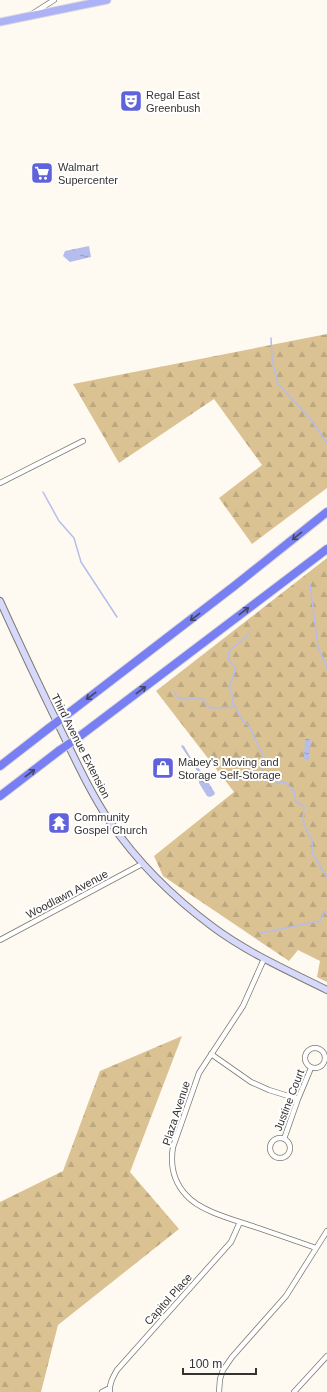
<svg xmlns="http://www.w3.org/2000/svg" width="327" height="1392" font-family="Arial,sans-serif">
	<defs>
		<pattern id="forest-firs" width="22" height="20" patternUnits="userSpaceOnUse"><rect width="22" height="20" fill="#dbc293"/><path d="M5 1l3.5 6h-7zM16 11l3.5 6h-7z" fill="#bda77f"/></pattern>
		<pattern id="water-ripples" width="26" height="14" patternUnits="userSpaceOnUse"><rect width="26" height="14" fill="#b5bded"/><path d="M2 4q2-2 4 0t4 0M15 11q2-2 4 0t4 0" fill="none" stroke="#949ac0"/></pattern>
	</defs>
	<rect width="100%" height="100%" fill="#fffaf1"/>
	<path fill="url(#forest-firs)" d="M327 334V488L252 544 219 498 262 465 214 399 119 463 73 384Z
		M327 558V982L317 977 320 961 298 950 289 961 163 876 154 856 234 792 156 691Z
		M182 1036 130 1172 179 1229 58 1325 41 1392H0V1202L63 1171 100 1071Z"/>
	<path fill="url(#water-ripples)" d="M89 246 91 257 70 262 63 256 65 251Z
		M305 739H311L309 760 304 759Z
		M182 745 184 746 191 758 203 774 200 775 181 746Z
		M202 776 205 777 215 793 214 795 210 797 207 796 199 783V778Z"/>
	<g fill="none" stroke-linecap="round" stroke-linejoin="round">
		<path stroke="#b5bded" stroke-width="1.5" d="M271 338 272 358 278 384 309 417 327 443
			M43 492 59 521 74 538 81 562 117 617
			M310 584 318 647 327 668
			M174 691 178 698H201L210 708 235 707 242 720 249 726 262 753V773L274 784 285 782 294 791 296 802 304 806 303 821 308 834 312 839V853L327 877
			M235 706 232 702 234 697 229 688 236 668 228 660 229 651 250 633
			M261 933 320 921 324 913 327 911"/>
		<g stroke="#7e7a72" stroke-width="6">
			<path id="street" d="M32 14 54 0
				M0 483 83 441
				M0 940 142 864
				M264 959 243 1006 199 1073 173 1147C170 1165 174 1182 186 1195 201 1212 235 1220 255 1227 276 1234 296 1241 316 1248
				M305 1058a10 10 0 1 1 20 0a10 10 0 1 1-20 0Z
				M211 1054 251 1082 269 1090 298 1099
				M270 1148a10 10 0 1 1 20 0a10 10 0 1 1-20 0Z
				M284 1139 298 1099 311 1068
				M102 1392 110 1388
				M110 1392C109 1384 113 1377 117 1370L231 1242 240 1222
				M219 1392 220 1379 223 1370 232 1357 286 1296 327 1231
				M294 1392 327 1356"/>
		</g>
		<g stroke="#7e7a72" stroke-width="8">
			<path id="secondary" d="M0 601C19 643 39 685 59 726 75 759 90 792 110 822 138 863 174 898 213 927 248 953 289 971 327 990"/>
		</g>
		<g stroke="#dbdada" stroke-width="9">
			<path id="primary" d="M0 22 107 0"/>
		</g>
		<g stroke="#dbdada" stroke-width="10">
			<path id="highway" d="M65 716 233 587 327 512
				M76 739 327 549
				M0 766 49 728
				M0 796 60 750"/>
		</g>
		<use href="#street" stroke="#fff" stroke-width="4.5"/>
		<use href="#secondary" stroke="#d6d9fb" stroke-width="6"/>
		<use href="#primary" stroke="#adb2f7" stroke-width="7"/>
		<use href="#highway" stroke="#777ff2" stroke-width="8"/>
		<g stroke="#dbdada" stroke-width="10" stroke-linecap="butt">
			<path id="highway-bridge" d="M49 728 65 716
				M60 750 76 739"/>
		</g>
		<use href="#highway-bridge" stroke="#777ff2" stroke-width="8"/>
	</g>
	<defs><path id="oneway-shaft" d="M-6 0H5M1.5-3L5.5 0L1.5 3" fill="none" stroke-width="1.6" stroke-linecap="round" stroke-linejoin="round"/></defs>
	<g stroke="#464660">
		<use href="#oneway-shaft" transform="translate(297 536) rotate(141)"/>
		<use href="#oneway-shaft" transform="translate(244 611) rotate(-37)"/>
		<use href="#oneway-shaft" transform="translate(195 617) rotate(143)"/>
		<use href="#oneway-shaft" transform="translate(141 690) rotate(-37)"/>
		<use href="#oneway-shaft" transform="translate(91 696) rotate(143)"/>
		<use href="#oneway-shaft" transform="translate(30 773) rotate(-37)"/>
	</g>
	<defs>
		<g id="theatre-square" transform="scale(1.15)"><rect x="-9" y="-9" width="18" height="18" rx="4" fill="#5f62da" stroke="#fff"/><path d="M-5-5.5Q0-4 5-5.5V0Q5 5 0 6Q-5 5-5 0ZM-3.3-2.5H-1v1.5H-3.3ZM1-2.5H3.3v1.5H1ZM-2.8 1Q0 5.5 2.8 1Z" fill="#fff"/></g>
		<g id="supermarket-square" transform="scale(1.15)"><rect x="-9" y="-9" width="18" height="18" rx="4" fill="#5f62da" stroke="#fff"/><path d="M-6-5.5h2.5l.6 2H6L4.5 2H-2.5L-4.4-4H-6ZM-1.5 3.2a1.3 1.3 0 1 0 .1 0ZM3 3.2a1.3 1.3 0 1 0 .1 0Z" fill="#fff"/></g>
		<g id="shop-square" transform="scale(1.15)"><rect x="-9" y="-9" width="18" height="18" rx="4" fill="#5f62da" stroke="#fff"/><path d="M-5-2.5h2.3a2.7 3.5 0 0 1 5.4 0H5L5.5 6h-11ZM-1.5-2.5h3a1.5 2.3 0 0 0-3 0Z" fill="#fff"/></g>
		<g id="temple-square" transform="scale(1.15)"><rect x="-9" y="-9" width="18" height="18" rx="4" fill="#5f62da" stroke="#fff"/><path d="M0-6L5-2H3V0L6.5 2.5H4V6H1.5V3h-3V6H-4V2.5H-6.5L-3 0V-2H-5Z" fill="#fff"/></g>
	</defs>
	<g fill-rule="evenodd">
		<use href="#theatre-square" x="131" y="101"/>
		<use href="#supermarket-square" x="42" y="173"/>
		<use href="#shop-square" x="163" y="768"/>
		<use href="#temple-square" x="59" y="823"/>
	</g>
	<g text-anchor="middle" stroke-width="4" stroke-linejoin="round" paint-order="stroke">
		<g font-size="11" fill="#353330" stroke="#fff" text-anchor="start">
			<text x="146" y="99">Regal East<tspan x="146" dy="13">Greenbush</tspan></text>
			<text x="58" y="171">Walmart<tspan x="58" dy="13">Supercenter</tspan></text>
			<text x="178" y="766">Mabey's Moving and<tspan x="178" dy="13">Storage Self-Storage</tspan></text>
			<text x="74" y="821">Community<tspan x="74" dy="13">Gospel Church</tspan></text>
		</g>
		<g font-size="11" fill="#353330" stroke="#fff">
			<text transform="translate(81 746) rotate(63)" y="4">Third Avenue Extension</text>
			<text transform="translate(67 894) rotate(-28)" y="4">Woodlawn Avenue</text>
			<text transform="translate(289 1100) rotate(-69)" y="4">Justine Court</text>
			<text transform="translate(176 1113) rotate(-72)" y="4">Plaza Avenue</text>
			<text transform="translate(168 1299) rotate(-48)" y="4">Capitol Place</text>
		</g>
	</g>
	<path d="M183 1368v6h73v-6" fill="none" stroke="#353330" stroke-width="2"/>
	<text x="189" y="1368" font-size="12" fill="#353330" stroke="#ffffff" stroke-width="3" paint-order="stroke">100 m</text>
</svg>
